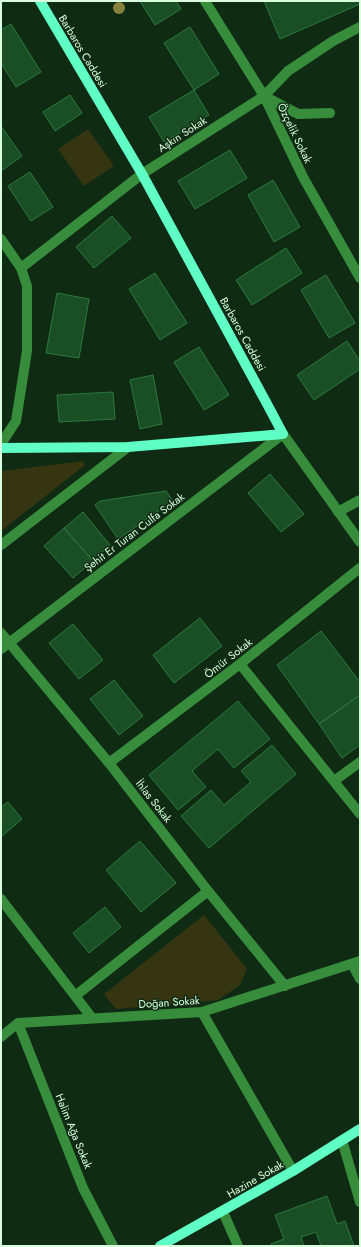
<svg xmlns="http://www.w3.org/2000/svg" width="361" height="1247" font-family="Jost,sans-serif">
	<rect width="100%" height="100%" fill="#0f2b14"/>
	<path fill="#363512" d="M88 129 114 166 84 186 58 149Z
		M83 461 85 465 1 531V471Z
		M204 915 247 969 240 985 218 1000 116 1009 104 994Z"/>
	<path fill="#1a4e25" stroke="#2a7b3b" d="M140 1H176L181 9 155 25Z
		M264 1H360V4L280 39Z
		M11 24 41 72 16 87 1 63V30Z
		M190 27 219 74 194 90 164 43Z
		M194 90 209 115 164 142 149 117Z
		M70 95 82 113 55 131 43 112Z
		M1 126 22 156 1 171Z
		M230 150 247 178 195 209 178 181Z
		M30 172 53 207 31 221 8 186Z
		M273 180 300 227 274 242 248 195Z
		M112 216 131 238 94 268 76 247Z
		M286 248 302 273 252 305 236 280Z
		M155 273 187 323 160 340 129 289Z
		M326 275 355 323 329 338 301 290Z
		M57 293 89 299 79 358 46 353Z
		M347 341 360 361V369L314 400 297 375Z
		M199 347 229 395 204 410 174 362Z
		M153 375 162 424 140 429 130 380Z
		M113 392 115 419 59 422 57 395Z
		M270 474 304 514 281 532 248 493Z
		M166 491 173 501 118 539 95 505 100 501Z
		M83 512 110 545 93 561 64 528Z
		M64 528 93 561 73 578 44 546Z
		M200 618 222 646 174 683 153 655Z
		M73 624 103 660 79 679 49 643Z
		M321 631 360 682V695L319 724 277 665Z
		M114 680 143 716 119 735 90 699Z
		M360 695V745L342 758 319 724Z
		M238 701 270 739 234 768 218 749 192 771 206 787 178 810 149 775Z
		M272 745 296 774 209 848 181 816 211 790 224 805 251 782 241 771Z
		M8 802 22 819 1 837V807Z
		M140 841 176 883 141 912 106 870Z
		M105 907 121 927 89 953 73 933Z
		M327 1196 337 1224 345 1221 354 1246H321L316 1232 301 1237 304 1246H271V1244L284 1239 275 1215Z"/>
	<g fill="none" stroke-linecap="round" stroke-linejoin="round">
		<path stroke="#378d3b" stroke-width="10" d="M205 1 264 96 303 177 360 278
			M264 96 298 114 330 113
			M1 239 21 268 27 286V351L16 421 1 444
			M21 268 142 174 264 96 288 71 333 41 360 27
			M338 512 360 500
			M1 545 128 447
			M1 633 109 763 208 891 285 986
			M1 649 283 434 360 542
			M240 664 360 814
			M109 763 240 664 360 568
			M334 781 360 762
			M1 899 92 1018
			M352 964 360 979
			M75 996 208 891
			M202 1012 293 1171
			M18 1023 83 1188 113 1246
			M1 1037 18 1023 202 1012 360 961
			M342 1140 360 1202
			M223 1212 238 1246"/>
		<path stroke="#60ffc5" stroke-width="10" d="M1 448 128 447 283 434 266 402 142 174 40 1
			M160 1246 293 1171 360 1129"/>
	</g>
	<circle fill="#86813c" cx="119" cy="8" r="6"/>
	<g text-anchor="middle" stroke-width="3" stroke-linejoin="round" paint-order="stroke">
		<g font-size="11" fill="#d9ffde" stroke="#0f2b14">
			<text transform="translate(83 51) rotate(59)" y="4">Barbaros Caddesi</text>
			<text transform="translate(295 133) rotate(64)" y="4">Özçelik Sokak</text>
			<text transform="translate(182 134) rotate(-33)" y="4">Aşkın Sokak</text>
			<text transform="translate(243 334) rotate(61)" y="4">Barbaros Caddesi</text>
			<text transform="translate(134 532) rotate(-37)" y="4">Şehit Er Turan Culfa Sokak</text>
			<text transform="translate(228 658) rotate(-38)" y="4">Ömür Sokak</text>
			<text transform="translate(154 801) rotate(52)" y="4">İhlas Sokak</text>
			<text transform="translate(169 1002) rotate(-4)" y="4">Doğan Sokak</text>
			<text transform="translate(74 1131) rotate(68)" y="4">Halim Ağa Sokak</text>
			<text transform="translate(255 1179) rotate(-30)" y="4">Hazine Sokak</text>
		</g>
	</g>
	<rect width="361" height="1247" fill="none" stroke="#d9ffde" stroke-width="4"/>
</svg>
